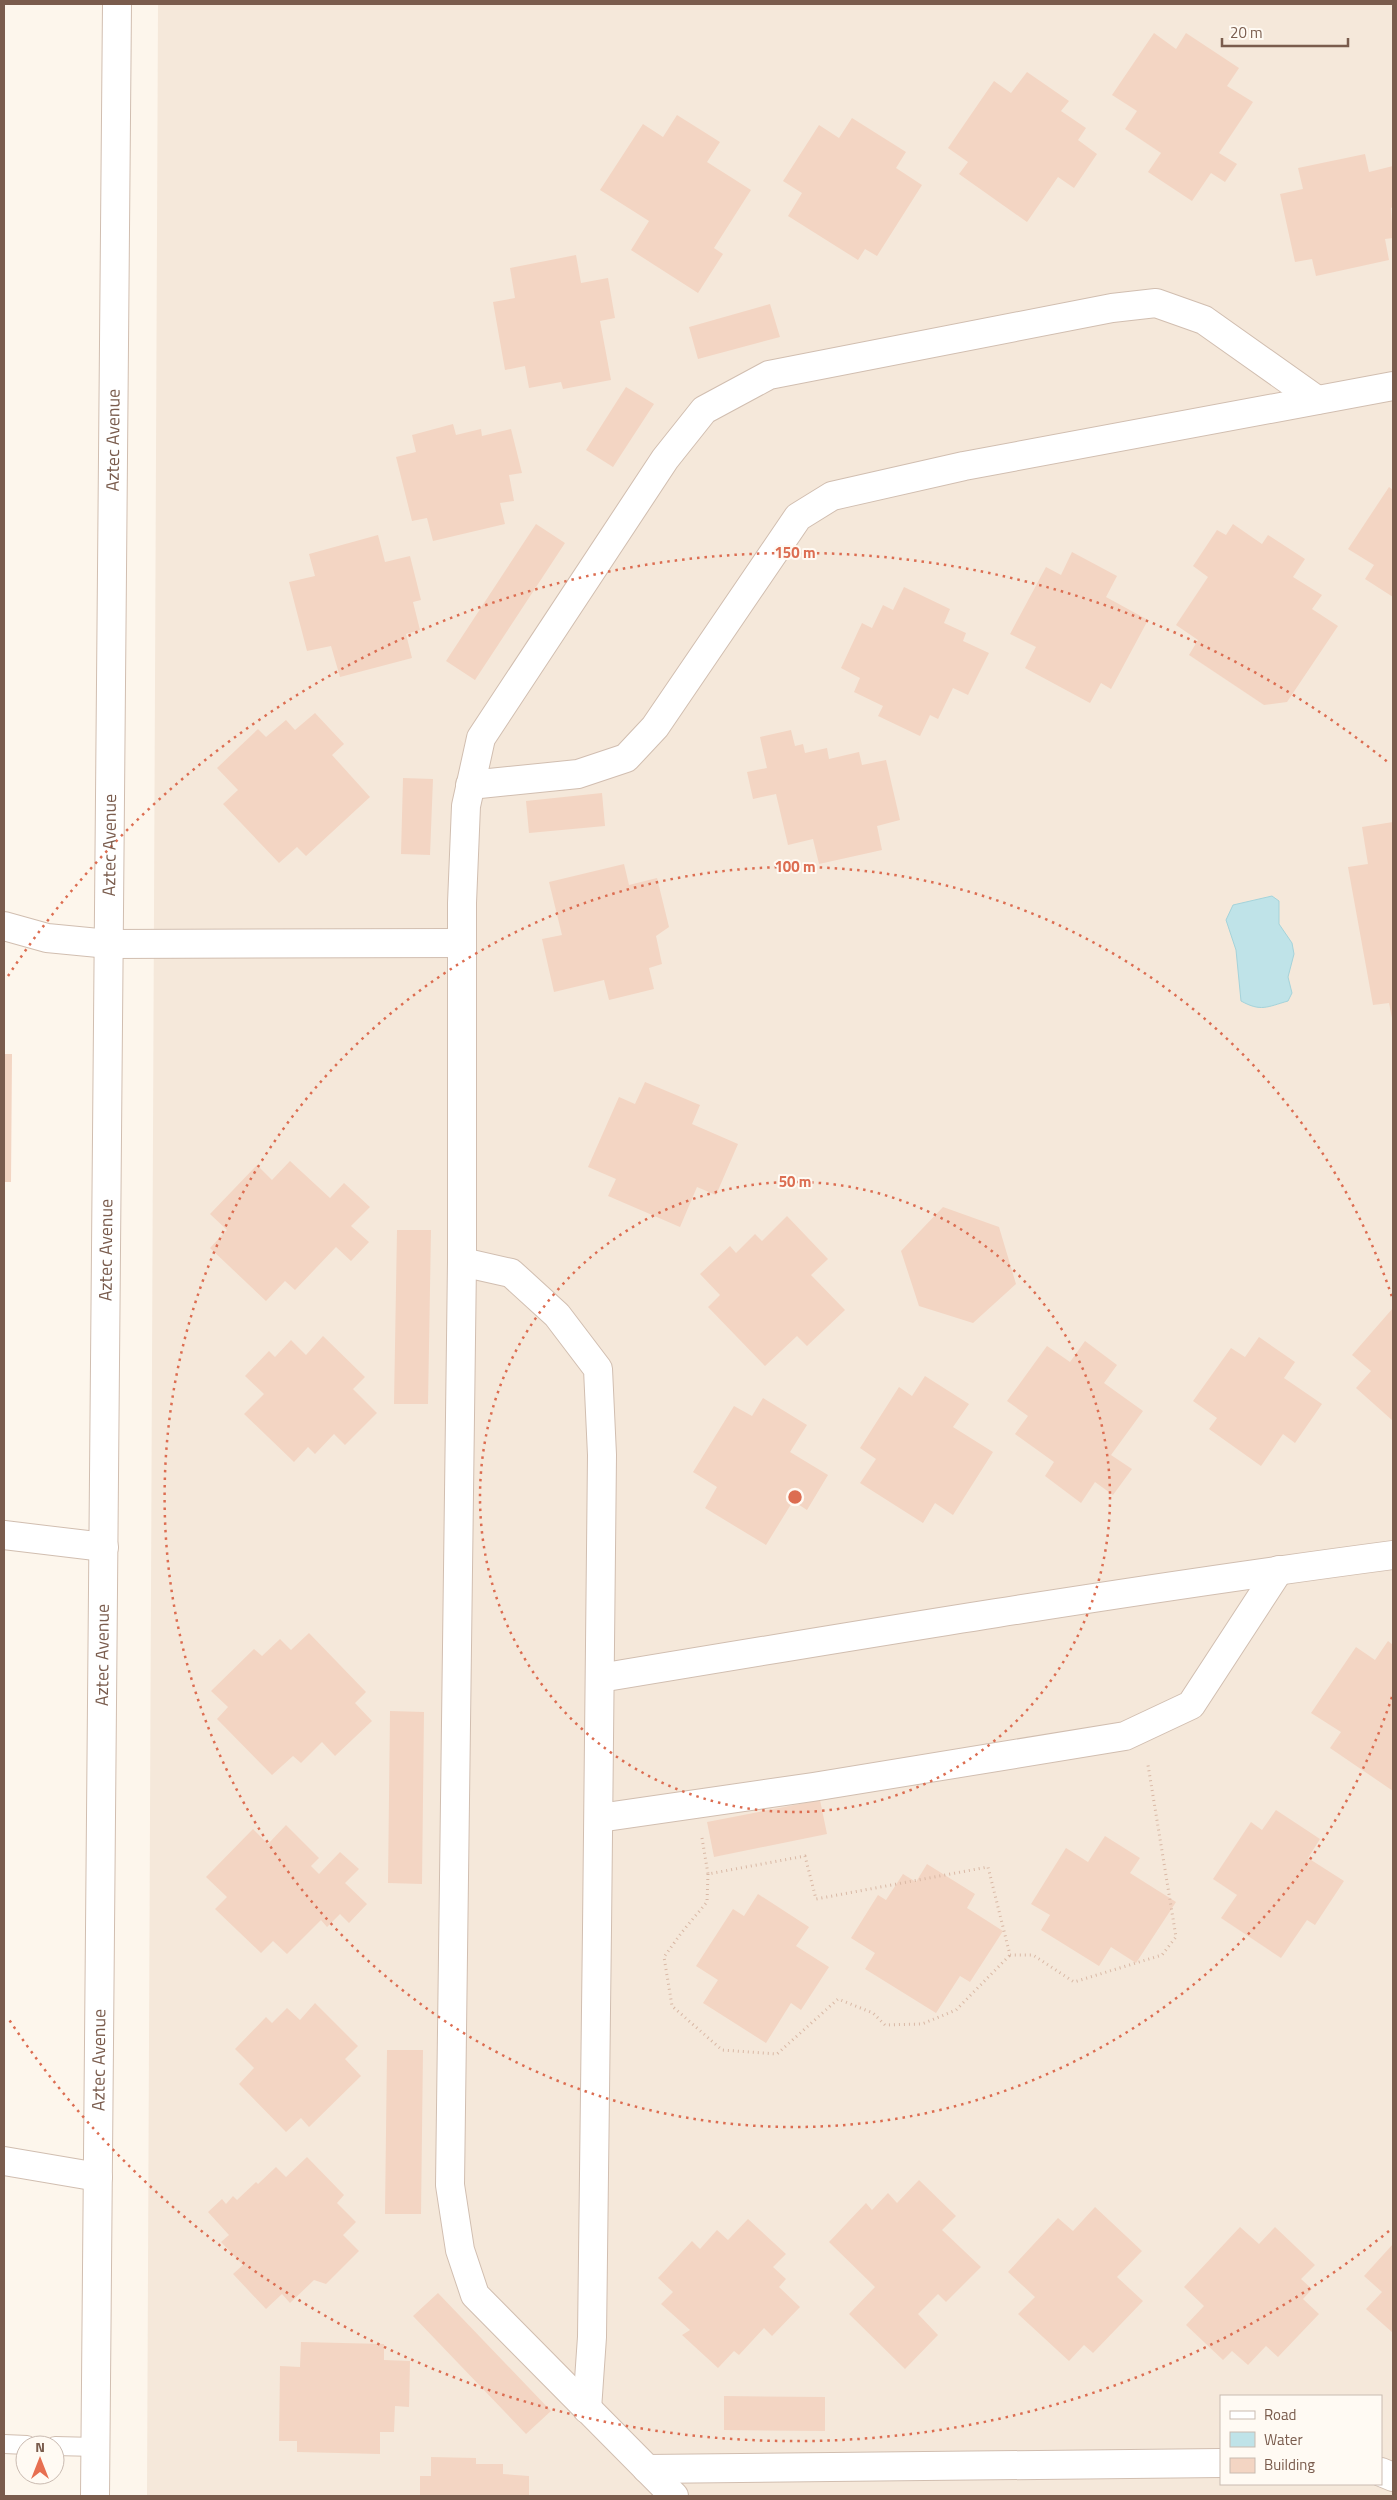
<svg xmlns="http://www.w3.org/2000/svg" width="1397" height="2500" font-family="'Titillium Web',sans-serif">
	<rect width="100%" height="100%" fill="#fdf6ec"/>
	<path fill="#f5e8da" fill-rule="evenodd" d="M158 4H1393V2496H147ZM1221 2396H1381V2484H1221Z"/>
	<path fill="#bfe3e8" stroke="#a5d3da" d="M1272 896 1279 901V924L1292 943 1294 954 1288 977 1292 993 1288 1001C1267 1007 1261 1012 1241 1001L1236 950 1226 920 1233 905Z"/>
	<path fill="#f3d5c3" d="M1154 33 1176 49 1186 33 1239 68 1227 86 1253 102 1219 153 1237 164 1225 182 1211 173 1192 201 1148 172 1161 153 1125 129 1137 111 1112 95Z
		M1027 72 1069 101 1061 111 1086 128 1078 140 1097 154 1074 188 1058 177 1027 222 959 174 968 162 948 148 994 81 1011 93Z
		M677 115 720 142 707 162 751 190 714 248 723 254 698 293 631 250 649 221 600 190 643 124 663 137Z
		M852 118 906 152 896 168 922 185 877 256 865 249 858 260 788 216 802 193 783 181 819 125 839 138Z
		M1365 154 1369 172 1393 166V207L1391 208 1393 238 1385 239 1389 260 1316 276 1312 259 1295 262 1280 194 1303 189 1298 168Z
		M576 255 581 283 608 278 615 318 600 321 611 380 563 389 561 382 529 388 525 366 505 370 493 302 515 298 510 268Z
		M770 304 780 337 698 359 689 327Z
		M626 387 654 404 613 467 586 450Z
		M453 424 456 435 481 429 482 436 511 429 522 473 509 475 514 501 500 503 505 524 433 541 427 518 412 521 396 457 416 452 412 435Z
		M1389 487 1393 490V597L1365 579 1374 565 1348 549Z
		M536 524 565 543 475 680 446 661Z
		M1233 524 1262 544 1268 535 1305 559 1293 577 1322 595 1312 609 1338 626 1287 702 1264 705 1189 655 1198 640 1176 625 1208 577 1193 566 1217 530 1226 535Z
		M378 535 385 562 410 556 421 600 413 602 420 630 406 634 412 658 340 677 331 646 307 651 289 582 315 576 309 554Z
		M1072 552 1117 576 1106 597 1148 620 1111 689 1101 683 1090 703 1025 668 1036 647 1010 634 1046 567 1061 575Z
		M904 587 950 609 944 623 966 633 963 641 989 653 968 695 953 688 938 719 930 715 920 736 878 716 883 706 854 692 860 678 841 668 862 623 872 628 883 605 893 610Z
		M315 713 344 744 332 755 370 797 306 856 297 847 279 863 223 804 238 790 217 768 258 729 266 737 286 720 295 730Z
		M791 730 795 746 803 744 805 753 827 748 829 759 859 752 862 765 886 760 900 820 877 826 882 850 819 864 813 839 788 845 776 794 753 799 747 772 767 768 760 737Z
		M403 778 433 779 430 855 401 854Z
		M602 793 605 826 529 833 526 801Z
		M1393 822V1018H1392L1389 1003 1373 1005 1348 867 1368 864 1362 827Z
		M624 864 629 885 657 878 669 927 656 936 662 964 649 968 654 989 609 1000 604 980 554 992 542 939 562 935 549 882Z
		M4 1054H12L11 1182H4Z
		M645 1082 700 1105 692 1124 738 1144 716 1195 697 1187 680 1227 608 1196 616 1179 588 1167 619 1097 635 1104Z
		M290 1161 330 1198 344 1183 370 1207 351 1226 369 1242 351 1261 336 1247 295 1290 285 1281 266 1301 210 1248 227 1230 210 1214 257 1165 272 1180Z
		M943 1207 999 1227 1016 1284 973 1323 919 1306 901 1251Z
		M787 1216 828 1259 811 1275 845 1310 807 1346 797 1336 765 1366 708 1307 720 1295 700 1274 730 1246 736 1253 755 1234 762 1241Z
		M397 1230H431L428 1404H394Z
		M1393 1308V1421L1356 1388 1371 1371 1352 1355Z
		M323 1336 365 1377 353 1389 377 1413 345 1445 334 1434 315 1454 308 1447 294 1462 244 1414 264 1394 245 1376 269 1351 275 1357 291 1340 306 1355Z
		M1259 1337 1295 1362 1284 1378 1322 1404 1295 1443 1283 1434 1261 1466 1209 1429 1217 1418 1193 1401 1231 1348 1245 1357Z
		M1085 1341 1117 1365 1104 1383 1143 1411 1111 1455 1132 1469 1113 1495 1095 1482 1081 1503 1045 1476 1054 1462 1015 1434 1028 1416 1007 1401 1047 1346 1070 1362Z
		M925 1376 969 1404 953 1427 993 1452 953 1515 935 1503 923 1523 860 1483 876 1459 860 1448 899 1387 912 1396Z
		M763 1398 807 1425 790 1452 828 1475 807 1510 793 1501 766 1545 705 1508 717 1487 693 1472 734 1406 752 1416Z
		M309 1633 366 1692 355 1703 372 1721 335 1756 322 1742 301 1763 293 1756 272 1775 217 1719 228 1707 211 1691 254 1649 262 1656 280 1639 291 1650Z
		M1388 1641 1393 1645V1791L1330 1748 1341 1732 1311 1713 1356 1647 1375 1660Z
		M390 1711 424 1712 422 1884 388 1883Z
		M820 1800 827 1834 714 1857 707 1822Z
		M1276 1810 1320 1839 1308 1858 1344 1881 1315 1925 1307 1920 1281 1958 1221 1918 1237 1895 1213 1879 1251 1822 1262 1830Z
		M286 1825 319 1858 311 1866 319 1874 340 1852 359 1869 345 1883 367 1904 349 1923 340 1914 327 1927 321 1920 287 1954 273 1941 261 1953 215 1909 227 1897 206 1877 253 1829 268 1844Z
		M1105 1836 1140 1858 1130 1873 1176 1902 1136 1963 1111 1947 1099 1966 1041 1930 1050 1915 1031 1904 1066 1848 1088 1862Z
		M927 1864 975 1894 967 1908 1003 1931 970 1982 960 1976 936 2013 865 1969 875 1953 851 1938 878 1895 886 1900 903 1874 916 1882Z
		M758 1894 809 1927 796 1946 829 1967 801 2010 791 2003 766 2043 703 2003 718 1980 696 1966 733 1909 744 1916Z
		M315 2003 358 2046 345 2059 361 2076 309 2127 301 2118 286 2132 239 2084 254 2068 235 2049 266 2017 272 2023 287 2008 300 2020Z
		M387 2050H423L421 2214H385Z
		M307 2157 344 2195 337 2203 356 2222 343 2235 359 2251 326 2284 314 2280 290 2303 282 2294 266 2309 233 2274 243 2265 221 2242 229 2235 208 2212 222 2199 226 2204 233 2196 237 2200 256 2182 258 2184 276 2167 286 2177Z
		M919 2180 956 2216 942 2230 981 2267 946 2302 938 2294 918 2314 938 2335 905 2369 849 2314 875 2287 829 2242 866 2203 872 2210 888 2193 897 2203Z
		M1095 2207 1142 2251 1117 2277 1143 2301 1093 2353 1084 2345 1069 2361 1018 2314 1035 2297 1008 2272 1058 2218 1073 2231Z
		M748 2219 786 2254 773 2267 786 2279 779 2287 800 2307 772 2336 764 2328 739 2355 734 2351 718 2368 682 2335 690 2330 661 2304 673 2292 658 2278 692 2241 700 2249 717 2230 728 2240Z
		M1240 2227 1259 2244 1275 2227 1315 2265 1301 2279 1312 2289 1303 2299 1319 2314 1278 2357 1266 2346 1248 2365 1232 2351 1223 2360 1186 2325 1204 2306 1184 2287Z
		M1393 2244V2333L1366 2309 1382 2292 1364 2276Z
		M438 2293 551 2411 526 2434 413 2316Z
		M301 2342 384 2344V2360L410 2361 409 2407 395 2406 394 2432H380V2454L297 2452V2441H279L280 2366 300 2367Z
		M724 2396 825 2397V2431L724 2430Z
		M431 2457 476 2458V2464H503V2474L529 2476V2496H420V2476H431Z"/>
	<g fill="none" stroke-linecap="round" stroke-linejoin="round">
		<g stroke="#d1beb0" stroke-width="20">
			<path id="lane" d="M4 2444 27 2445
				M55 2446 96 2447"/>
		</g>
		<g stroke="#d1beb0" stroke-width="30">
			<g id="street">
				<path d="M470 785 578 774 626 758 655 727 798 517 832 496 964 466 1393 386"/>
				<path d="M4 926 47 938 109 944 462 943"/>
				<path d="M462 1262 450 2185 460 2250 475 2295 674 2496"/>
				<path d="M4 1535 104 1547"/>
				<path d="M600 1678C864 1634 1128 1590 1393 1555"/>
				<path d="M599 1818 813 1787 1125 1736 1191 1705 1279 1570"/>
				<path d="M4 2161 98 2177"/>
				<path d="M587 2409 592 2337 597 1929 602 1455 598 1369 557 1315 511 1273 462 1262V903L466 806 481 738 665 459 704 410 769 375 1112 308 1156 303 1204 320 1317 400"/>
				<path d="M647 2469 1221 2463"/>
				<path d="M1381 2472 1393 2477"/>
				<path id="s1" d="M95 2496 117 4"/>
			</g>
		</g>
		<path stroke="#d9b8a5" stroke-width="3" stroke-dasharray="1 4" stroke-linecap="butt" d="M702 1838 708 1874 805 1856 816 1899 988 1867 1010 1955H1033L1074 1982 1162 1955 1176 1937 1148 1765
			M708 1874 707 1902 682 1932 664 1957 672 2006 722 2050 777 2054 838 1999 873 2013 885 2025 922 2024 956 2010 1010 1955"/>
		<use href="#lane" stroke="#fff" stroke-width="18"/>
		<use href="#street" stroke="#fff" stroke-width="28"/>
	</g>
	<g fill="none" stroke="#dc6d51" stroke-width="2.5" stroke-dasharray="2.5 5">
		<circle cx="795" cy="1497" r="315"/>
		<path d="M1392 1697A630 630 0 1 1 1392 1297"/>
		<path d="M1389 2231A944 944 0 0 1 8 2018M8 976A944 944 0 0 1 1389 763"/>
	</g>
	<g text-anchor="middle" stroke-width="4" stroke-linejoin="round" paint-order="stroke">
		<g font-size="18" fill="#7a5c4d" stroke="#fffaf3">
			<text dy="6" stroke="none"><textPath href="#s1" startOffset="2056">Aztec Avenue</textPath></text>
			<text dy="6" stroke="none"><textPath href="#s1" startOffset="1651">Aztec Avenue</textPath></text>
			<text dy="6" stroke="none"><textPath href="#s1" startOffset="1246">Aztec Avenue</textPath></text>
			<text dy="6" stroke="none"><textPath href="#s1" startOffset="841">Aztec Avenue</textPath></text>
			<text dy="6" stroke="none"><textPath href="#s1" startOffset="436">Aztec Avenue</textPath></text>
		</g>
	</g>
	<circle cx="795" cy="1497" r="8" fill="#dc6d51" stroke="#fffaf3" stroke-width="2.5"/>
	<g font-size="15" text-anchor="middle" font-weight="bold" fill="#dc6d51" stroke="#fffaf3" stroke-width="4" stroke-linejoin="round" paint-order="stroke">
		<text x="795" y="558">150 m</text>
		<text x="795" y="872">100 m</text>
		<text x="795" y="1187">50 m</text>
	</g>
	<rect width="1397" height="2500" fill="none" stroke="#7a5c4d" stroke-width="10"/>
	<rect x="1220" y="2395" width="162" height="90" fill="#fffaf3" stroke="#cabbb1"/>
	<rect x="1230" y="2411" width="25" height="8" fill="#ffffff" stroke="#cabbb1"/>
	<text x="1264" y="2420" font-size="15" fill="#7a5c4d">Road</text>
	<rect x="1230" y="2432" width="25" height="15" fill="#bfe3e8" stroke="#cabbb1"/>
	<text x="1264" y="2445" font-size="15" fill="#7a5c4d">Water</text>
	<rect x="1230" y="2458" width="25" height="15" fill="#f3d5c3" stroke="#cabbb1"/>
	<text x="1264" y="2470" font-size="15" fill="#7a5c4d">Building</text>
	<g transform="translate(40 2460)"><circle r="24" fill="#fffaf3" stroke="#cabbb1"/>
	<path d="M0-4L9 19L0 12L-9 19Z" fill="#e76f51"/>
	<text y="-8" font-size="14" font-weight="bold" text-anchor="middle" fill="#7a5c4d">N</text>
	</g>
	<path d="M1222 38v8h126v-8" fill="none" stroke="#7a5c4d" stroke-width="2.5"/>
	<text x="1230" y="38" font-size="15" fill="#7a5c4d" stroke="#fffaf3" stroke-width="4" paint-order="stroke">20 m</text>
</svg>
